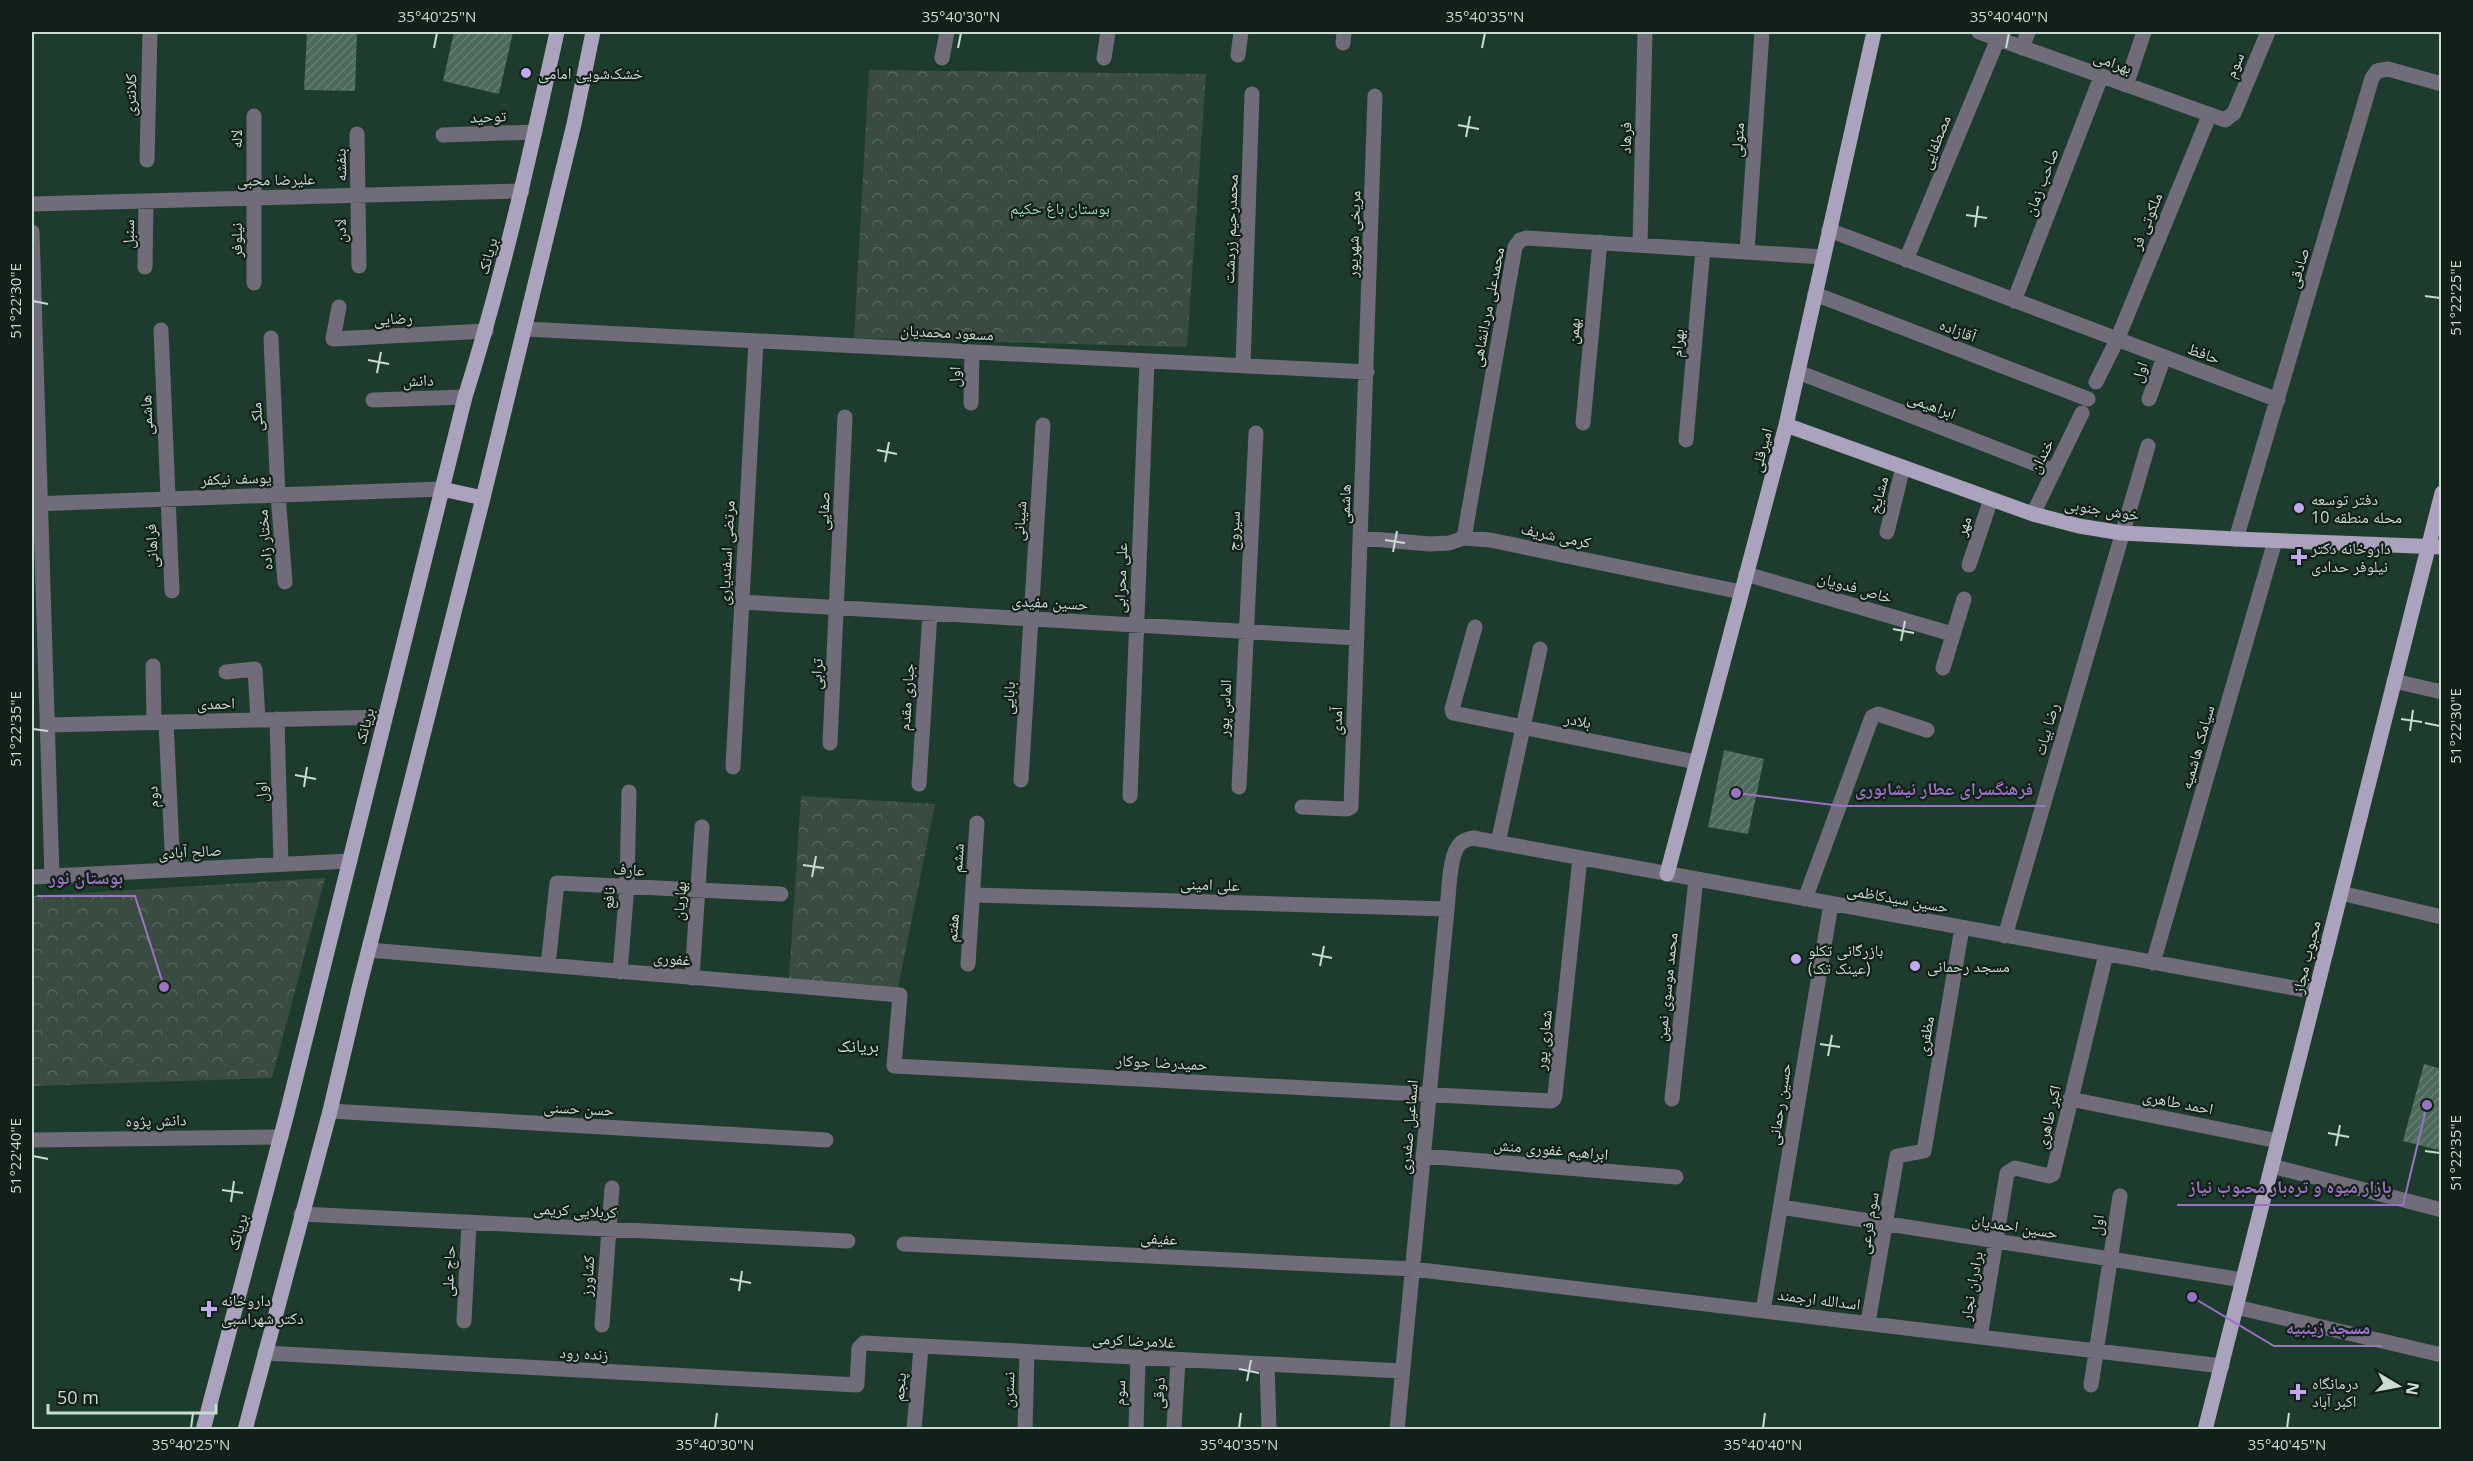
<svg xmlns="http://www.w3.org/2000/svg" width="2473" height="1461" font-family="'Open Sans','Noto Naskh Arabic',sans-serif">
	<defs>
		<pattern id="park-crowns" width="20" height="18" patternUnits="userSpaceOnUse" patternTransform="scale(1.5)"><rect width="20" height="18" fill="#3a4c42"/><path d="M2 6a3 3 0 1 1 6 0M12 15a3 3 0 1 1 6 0" fill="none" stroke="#55655c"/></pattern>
		<pattern id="building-hatch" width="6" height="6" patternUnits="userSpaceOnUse" patternTransform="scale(1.5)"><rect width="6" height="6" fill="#4b6a59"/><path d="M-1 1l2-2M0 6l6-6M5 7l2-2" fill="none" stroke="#647f70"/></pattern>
	</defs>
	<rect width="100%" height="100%" fill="#1e3c2d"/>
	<path fill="url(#park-crowns)" d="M869 70 1206 74 1187 347 854 338Z
		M801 796 935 804 898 988 789 978Z
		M325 878 272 1078 32 1086V896Z"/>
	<path fill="url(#building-hatch)" d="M307 32H357L355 91 304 90Z
		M454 32H513L499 94 443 81Z
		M1724 750 1764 759 1748 834 1708 827Z
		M2424 1064 2442 1069V1151L2403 1141Z"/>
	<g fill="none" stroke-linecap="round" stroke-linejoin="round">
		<path stroke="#706c79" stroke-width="15" d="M1979 32 2225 120 2234 113 2268 32
			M1343 43 1344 32
			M2022 48 2028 32
			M1238 55 1241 32
			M942 58 947 32
			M1104 58 1108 32
			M2126 85 2144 32
			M254 116V283
			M357 134 359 266
			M443 135 535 132
			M147 160 150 32
			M32 204 522 191
			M1829 230 2278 400
			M32 232 52 876
			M1640 245 1645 32
			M1747 251 1762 32
			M1906 260 1998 39
			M145 267 146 201
			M1815 294 2088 399
			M2014 301 2101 77
			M339 307 333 339 486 331
			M525 329 1367 372
			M161 330 172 591
			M271 338 278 495 285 582
			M1243 366 1252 94
			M1798 372 2054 471
			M2096 382 2117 340 2209 116
			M2149 399 2164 357
			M373 400 465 397
			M971 403 972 352
			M1583 423 1600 242
			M1686 440 1703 249
			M32 504 442 489
			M2033 514 2082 413
			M1887 532 1903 467
			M1361 538 1430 544 1449 543 1464 538 1490 540 1741 592
			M1464 538 1515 247 1520 240 1527 238 1823 257
			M2236 539 2372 78 2377 71 2388 69 2442 84
			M1969 565 1991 499
			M1746 574 1952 634
			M741 602 1357 638
			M1475 627 1452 709 1453 713 1696 762
			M153 666 154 722
			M1943 668 1964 599
			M226 672 255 669 258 720
			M2394 681 2442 692
			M277 719 281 864
			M166 722 173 870
			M48 725 385 717
			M830 743 845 417
			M733 767 756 341
			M1021 780 1043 425
			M919 784 930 613
			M1239 787 1256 433
			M1130 796 1147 361
			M1302 807 1347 809 1351 807 1375 96
			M1498 843 1540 649
			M32 877 350 861
			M2341 893 2442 917
			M973 895 1447 909
			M1805 899 1872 717 1878 714 1927 730
			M2005 936 2148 446
			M369 950 900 995 894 1066 1551 1101 1554 1099 1555 1095 1580 858
			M2153 963 2275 541
			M968 964 977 823
			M548 965 557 883 781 894
			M620 972 627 886 629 792
			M692 978 702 827
			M1672 1099 1696 879
			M2070 1099 2278 1141
			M330 1111 826 1140
			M32 1140 281 1137
			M1423 1156 1676 1177
			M2272 1166 2442 1210
			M1781 1207 2243 1280
			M301 1214 848 1241
			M904 1244 1413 1269 2222 1366
			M2236 1307 2442 1355
			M1763 1311 1831 904
			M464 1321 469 1223
			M1868 1323 1897 1156 1924 1151 1962 928
			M602 1325 612 1188
			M1980 1337 2007 1173 2015 1168 2049 1176 2053 1174 2106 954
			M265 1353 857 1385 859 1348 864 1343 1402 1371
			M1267 1364 1269 1430
			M2091 1385 2120 1196
			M1174 1428 1178 1360
			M914 1430 921 1347
			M1025 1430 1027 1352
			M1136 1430 1138 1358
			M1397 1430 1447 909C1449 895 1449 853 1460 844 1463 840 1469 839 1473 838L2316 992"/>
		<path stroke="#aba2bd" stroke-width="15" d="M1786 425 2033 514 2079 526 2122 533 2236 539 2442 547
			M442 489 483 498
			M1667 874 1786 425 1874 32
			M203 1430 287 1113 465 397C503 277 530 154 557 32
			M245 1430 330 1111 359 988 483 498 574 124 593 32
			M2205 1430 2442 493"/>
	</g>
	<path fill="none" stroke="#cadbd1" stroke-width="2" d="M434 48 437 33M958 48 961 33M1482 48 1485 33M2006 48 2009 33M1458 125 1479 129M1466 137 1470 116M1966 215 1987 218M1975 227 1978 206M2425 296 2440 298M33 301 48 304M368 360 389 364M377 373 381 352M877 450 897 454M885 462 889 442M1385 540 1405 543M1393 552 1397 531M1893 629 1914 633M1901 641 1905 621M2401 719 2422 722M2425 723 2440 726M33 729 48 731M2410 731 2413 710M295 775 316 779M304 787 307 767M803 865 824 868M812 877 816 856M1312 954 1332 958M1320 966 1324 946M1820 1044 1840 1047M1828 1056 1832 1035M2328 1133 2349 1137M2336 1146 2340 1125M2425 1151 2440 1153M33 1156 48 1159M222 1190 243 1193M231 1202 234 1181M730 1279 751 1283M739 1291 742 1271M1239 1369 1259 1373M1247 1381 1251 1360M191 1428 193 1413M715 1428 717 1413M1239 1428 1241 1413M1763 1428 1765 1413M2287 1428 2289 1413"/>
	<g fill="#c2a8f2" stroke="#132019" stroke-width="2">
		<circle cx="526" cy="73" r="6"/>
		<circle cx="2299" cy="508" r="6"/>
		<path d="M2296 548h6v6h6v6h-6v6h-6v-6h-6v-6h6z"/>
		<circle cx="1796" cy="959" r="6"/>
		<circle cx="1915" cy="966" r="6"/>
		<path d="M206 1300h6v6h6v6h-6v6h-6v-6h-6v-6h6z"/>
		<path d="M2295 1383h6v6h6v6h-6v6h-6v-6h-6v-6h6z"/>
	</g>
	<g text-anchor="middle" stroke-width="4.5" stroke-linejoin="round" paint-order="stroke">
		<g font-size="16" fill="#cadbd1" stroke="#132019">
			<text transform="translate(2113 62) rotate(20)" y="6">بهرامی</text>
			<text transform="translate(2234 65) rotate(-67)" y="6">سوم</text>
			<text transform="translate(130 95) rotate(-89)" y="6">کلانتری</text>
			<text transform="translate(488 116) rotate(-2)" y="6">توحید</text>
			<text transform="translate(1625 138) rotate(-89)" y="6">فرهاد</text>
			<text transform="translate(236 139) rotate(-90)" y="6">لاله</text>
			<text transform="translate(1737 140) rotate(-86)" y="6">متولی</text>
			<text transform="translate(1935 142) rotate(-68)" y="6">مصطفایی</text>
			<text transform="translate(340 165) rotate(-91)" y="6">بنفشه</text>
			<text transform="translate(276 179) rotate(-1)" y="6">علیرضا محبی</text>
			<text transform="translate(2041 182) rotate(-69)" y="6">صاحب زمان</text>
			<text transform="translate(2146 221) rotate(-68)" y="6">ملکوتی فر</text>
			<text transform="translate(1230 229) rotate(-88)" y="6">محمدرحیم زردشت</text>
			<text transform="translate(340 231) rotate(-91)" y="6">لادن</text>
			<text transform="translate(128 234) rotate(-89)" y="6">سنبل</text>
			<text transform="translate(1353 234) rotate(-88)" y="6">مریخی شهریور</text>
			<text transform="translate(236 240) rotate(-90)" y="6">نیلوفر</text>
			<text transform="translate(487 256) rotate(-75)" y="6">بریانک</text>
			<text transform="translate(2298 268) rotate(-74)" y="6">صادقی</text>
			<text transform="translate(1487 307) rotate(-79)" y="6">محمدعلی مردانشاهی</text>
			<text transform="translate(393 318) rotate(-3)" y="6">رضایی</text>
			<text transform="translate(1958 330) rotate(21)" y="6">آقازاده</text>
			<text transform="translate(1573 331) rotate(-85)" y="6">بهمن</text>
			<text transform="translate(947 332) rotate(3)" y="6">مسعود محمدیان</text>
			<text transform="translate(1677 343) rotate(-85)" y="6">بهرام</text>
			<text transform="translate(2204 353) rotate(20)" y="6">حافظ</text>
			<text transform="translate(2139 372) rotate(-71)" y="6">اول</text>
			<text transform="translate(954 377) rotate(-88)" y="6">اول</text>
			<text transform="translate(418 380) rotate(-2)" y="6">دانش</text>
			<text transform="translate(1932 405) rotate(21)" y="6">ابراهیمی</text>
			<text transform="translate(146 415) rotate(-92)" y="6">هاشمی</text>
			<text transform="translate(256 417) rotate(-93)" y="6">ملکی</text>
			<text transform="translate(1761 450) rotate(-75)" y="6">امیرقلی</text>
			<text transform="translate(2041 456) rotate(-64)" y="6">خندان</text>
			<text transform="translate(236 478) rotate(-2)" y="6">یوسف نیکفر</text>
			<text transform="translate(1878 495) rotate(-76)" y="6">مشایخ</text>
			<text transform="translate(1344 504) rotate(-88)" y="6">هاشمی</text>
			<text transform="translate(2102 509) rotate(9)" y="6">خوش جنوبی</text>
			<text transform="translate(823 511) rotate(-88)" y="6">صفایی</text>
			<text transform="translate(1019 521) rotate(-86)" y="6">شیبانی</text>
			<text transform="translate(1963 526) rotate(-71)" y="6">مهر</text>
			<text transform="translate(1233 531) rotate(-87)" y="6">سیروج</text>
			<text transform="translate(1556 535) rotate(12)" y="6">کرمی شریف</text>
			<text transform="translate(264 540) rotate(-95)" y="6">مختار زاده</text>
			<text transform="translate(151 546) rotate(-93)" y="6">فراهانی</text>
			<text transform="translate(726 553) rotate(-87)" y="6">مرتضی اسفندیاری</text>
			<text transform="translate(1120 578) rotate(-88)" y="6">علی محرابی</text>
			<text transform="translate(1855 587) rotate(16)" y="6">خاص فدویان</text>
			<text transform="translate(1050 602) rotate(3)" y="6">حسین مفیدی</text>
			<text transform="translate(816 674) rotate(-87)" y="6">ترابی</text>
			<text transform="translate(906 697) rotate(-86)" y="6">جباری مقدم</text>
			<text transform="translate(1008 698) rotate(-86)" y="6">بابایی</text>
			<text transform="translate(216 703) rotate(-1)" y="6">احمدی</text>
			<text transform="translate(1224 708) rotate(-87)" y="6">الماس پور</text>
			<text transform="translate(1578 720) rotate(11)" y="6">بلادر</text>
			<text transform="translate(1336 721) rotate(-88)" y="6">آمدی</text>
			<text transform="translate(364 726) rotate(-76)" y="6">بریانک</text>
			<text transform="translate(2046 729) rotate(-74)" y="6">رضا بیات</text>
			<text transform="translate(2197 747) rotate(-74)" y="6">سیامک هاشمیه</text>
			<text transform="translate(261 792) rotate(-92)" y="6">اول</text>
			<text transform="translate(152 797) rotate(-93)" y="6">دوم</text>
			<text transform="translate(190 851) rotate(-3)" y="6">صالح آبادی</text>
			<text transform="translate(957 858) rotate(-86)" y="6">ششم</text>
			<text transform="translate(629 869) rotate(3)" y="6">عارف</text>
			<text transform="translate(1210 884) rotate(2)" y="6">علی امینی</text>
			<text transform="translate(608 898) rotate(-86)" y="6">نافع</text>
			<text transform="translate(1898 898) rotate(10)" y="6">حسین سیدکاظمی</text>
			<text transform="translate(679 901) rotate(-86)" y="6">بهاریان</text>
			<text transform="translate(952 928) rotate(-86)" y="6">هفتم</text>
			<text transform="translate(2306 957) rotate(-76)" y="6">محبوب مجاز</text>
			<text transform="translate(672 958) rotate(5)" y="6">غفوری</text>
			<text transform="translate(1666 987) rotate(-84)" y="6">محمد موسوی نمین</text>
			<text transform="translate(1925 1036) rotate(-80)" y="6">مظفری</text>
			<text transform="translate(1543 1040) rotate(-84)" y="6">شعاری پور</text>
			<text transform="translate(1162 1062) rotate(3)" y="6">حمیدرضا جوکار</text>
			<text transform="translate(2178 1102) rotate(11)" y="6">احمد طاهری</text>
			<text transform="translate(1779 1104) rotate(-81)" y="6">حسین رحمانی</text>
			<text transform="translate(579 1108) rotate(3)" y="6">حسن حسنی</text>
			<text transform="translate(2048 1117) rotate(-77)" y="6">اکبر طاهری</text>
			<text transform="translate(156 1120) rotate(-1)" y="6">دانش پژوه</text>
			<text transform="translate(1408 1127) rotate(-85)" y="6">اسماعیل صفدری</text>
			<text transform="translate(1551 1149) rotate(5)" y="6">ابراهیم غفوری منش</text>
			<text transform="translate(575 1210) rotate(3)" y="6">کربلایی کریمی</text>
			<text transform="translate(1868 1223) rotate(-81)" y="6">سوم فرعی</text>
			<text transform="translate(2097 1225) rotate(-82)" y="6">اول</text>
			<text transform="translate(2015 1226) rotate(9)" y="6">حسین احمدیان</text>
			<text transform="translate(237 1232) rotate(-75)" y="6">بریانک</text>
			<text transform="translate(1159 1238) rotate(3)" y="6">عفیفی</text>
			<text transform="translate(448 1271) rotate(-87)" y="6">حاج علی</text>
			<text transform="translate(587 1276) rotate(-86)" y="6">کشاورز</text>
			<text transform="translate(1971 1286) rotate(-80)" y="6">برادران نجار</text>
			<text transform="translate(1819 1299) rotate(7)" y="6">اسدالله ارجمند</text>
			<text transform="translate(1134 1340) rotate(3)" y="6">غلامرضا کرمی</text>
			<text transform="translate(584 1353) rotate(3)" y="6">زنده رود</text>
			<text transform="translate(899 1387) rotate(-85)" y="6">پنجم</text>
			<text transform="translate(1008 1390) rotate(-88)" y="6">نسترن</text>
			<text transform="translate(1119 1393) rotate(-88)" y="6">سوم</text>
			<text transform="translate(1158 1393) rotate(-87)" y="6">ذوقی</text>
		</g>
		<g font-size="16" fill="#cadbd1" stroke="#132019" text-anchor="start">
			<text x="538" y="79">خشک‌شویی امامی</text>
			<text x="2311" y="505">دفتر توسعه<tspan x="2311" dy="18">محله منطقه 10</tspan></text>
			<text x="2311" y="554">داروخانه دکتر<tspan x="2311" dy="18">نیلوفر حدادی</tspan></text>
			<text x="1808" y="956">بازرگانی تکلو<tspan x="1808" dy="18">(عینک تک)</tspan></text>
			<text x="1927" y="972">مسجد رحمانی</text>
			<text x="221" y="1306">داروخانه<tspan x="221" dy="18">دکتر شهراسبی</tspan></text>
			<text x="2312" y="1389">درمانگاه<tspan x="2312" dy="18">اکبر آباد</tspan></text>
		</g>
		<g font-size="16" fill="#a0dbbb" stroke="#132019">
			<text x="1060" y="214">بوستان باغ حکیم</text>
		</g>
		<g font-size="18" fill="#c0e3cf" stroke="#132019">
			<text x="858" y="1052">بریانک</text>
		</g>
	</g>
	<path fill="none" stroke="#9b72c6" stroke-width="2" d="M1736 793L1842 806H2045M164 987L135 896H37M2427 1105L2403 1205H2177M2192 1297L2274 1346H2382"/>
	<g fill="#9b72c6" stroke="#132019" stroke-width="2">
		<circle cx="1736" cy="793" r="6"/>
		<circle cx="164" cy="987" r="6"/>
		<circle cx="2427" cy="1105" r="6"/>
		<circle cx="2192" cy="1297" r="6"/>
	</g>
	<g font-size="18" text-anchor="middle" font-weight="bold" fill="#9b72c6" stroke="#132019" stroke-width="4.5" stroke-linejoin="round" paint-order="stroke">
		<text x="1944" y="795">فرهنگسرای عطار نیشابوری</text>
		<text x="86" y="884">بوستان نور</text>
		<text x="2290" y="1193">بازار میوه و تره‌بار محبوب نیاز</text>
		<text x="2328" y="1334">مسجد زینبیه</text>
	</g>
	<rect width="2473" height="1461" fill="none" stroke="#132019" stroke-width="66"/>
	<g transform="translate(2398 1386) rotate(100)" stroke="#132019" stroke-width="4.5" paint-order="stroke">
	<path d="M0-4.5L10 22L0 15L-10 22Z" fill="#cadbd1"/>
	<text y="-9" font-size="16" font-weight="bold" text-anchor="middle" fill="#cadbd1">N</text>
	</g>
	<path d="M48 1404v9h168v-9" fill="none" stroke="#cadbd1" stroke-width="3"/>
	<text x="57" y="1404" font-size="18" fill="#cadbd1" stroke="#132019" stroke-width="4.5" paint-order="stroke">50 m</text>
	<rect x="33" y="33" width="2407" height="1395" fill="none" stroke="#cadbd1" stroke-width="2"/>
	<g font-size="15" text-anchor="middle" fill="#cadbd1">
		<text x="437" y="22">35°40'25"N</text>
		<text x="961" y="22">35°40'30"N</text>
		<text x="1485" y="22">35°40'35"N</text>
		<text x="2009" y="22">35°40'40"N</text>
		<text transform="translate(2456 298) rotate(-90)" y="5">51°22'25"E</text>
		<text transform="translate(16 301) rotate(-90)" y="5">51°22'30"E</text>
		<text transform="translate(2456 726) rotate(-90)" y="5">51°22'30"E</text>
		<text transform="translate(16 729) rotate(-90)" y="5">51°22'35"E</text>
		<text transform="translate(2456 1153) rotate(-90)" y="5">51°22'35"E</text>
		<text transform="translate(16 1156) rotate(-90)" y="5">51°22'40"E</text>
		<text x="191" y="1450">35°40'25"N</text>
		<text x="715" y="1450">35°40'30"N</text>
		<text x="1239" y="1450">35°40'35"N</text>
		<text x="1763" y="1450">35°40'40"N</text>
		<text x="2287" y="1450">35°40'45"N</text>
	</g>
</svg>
